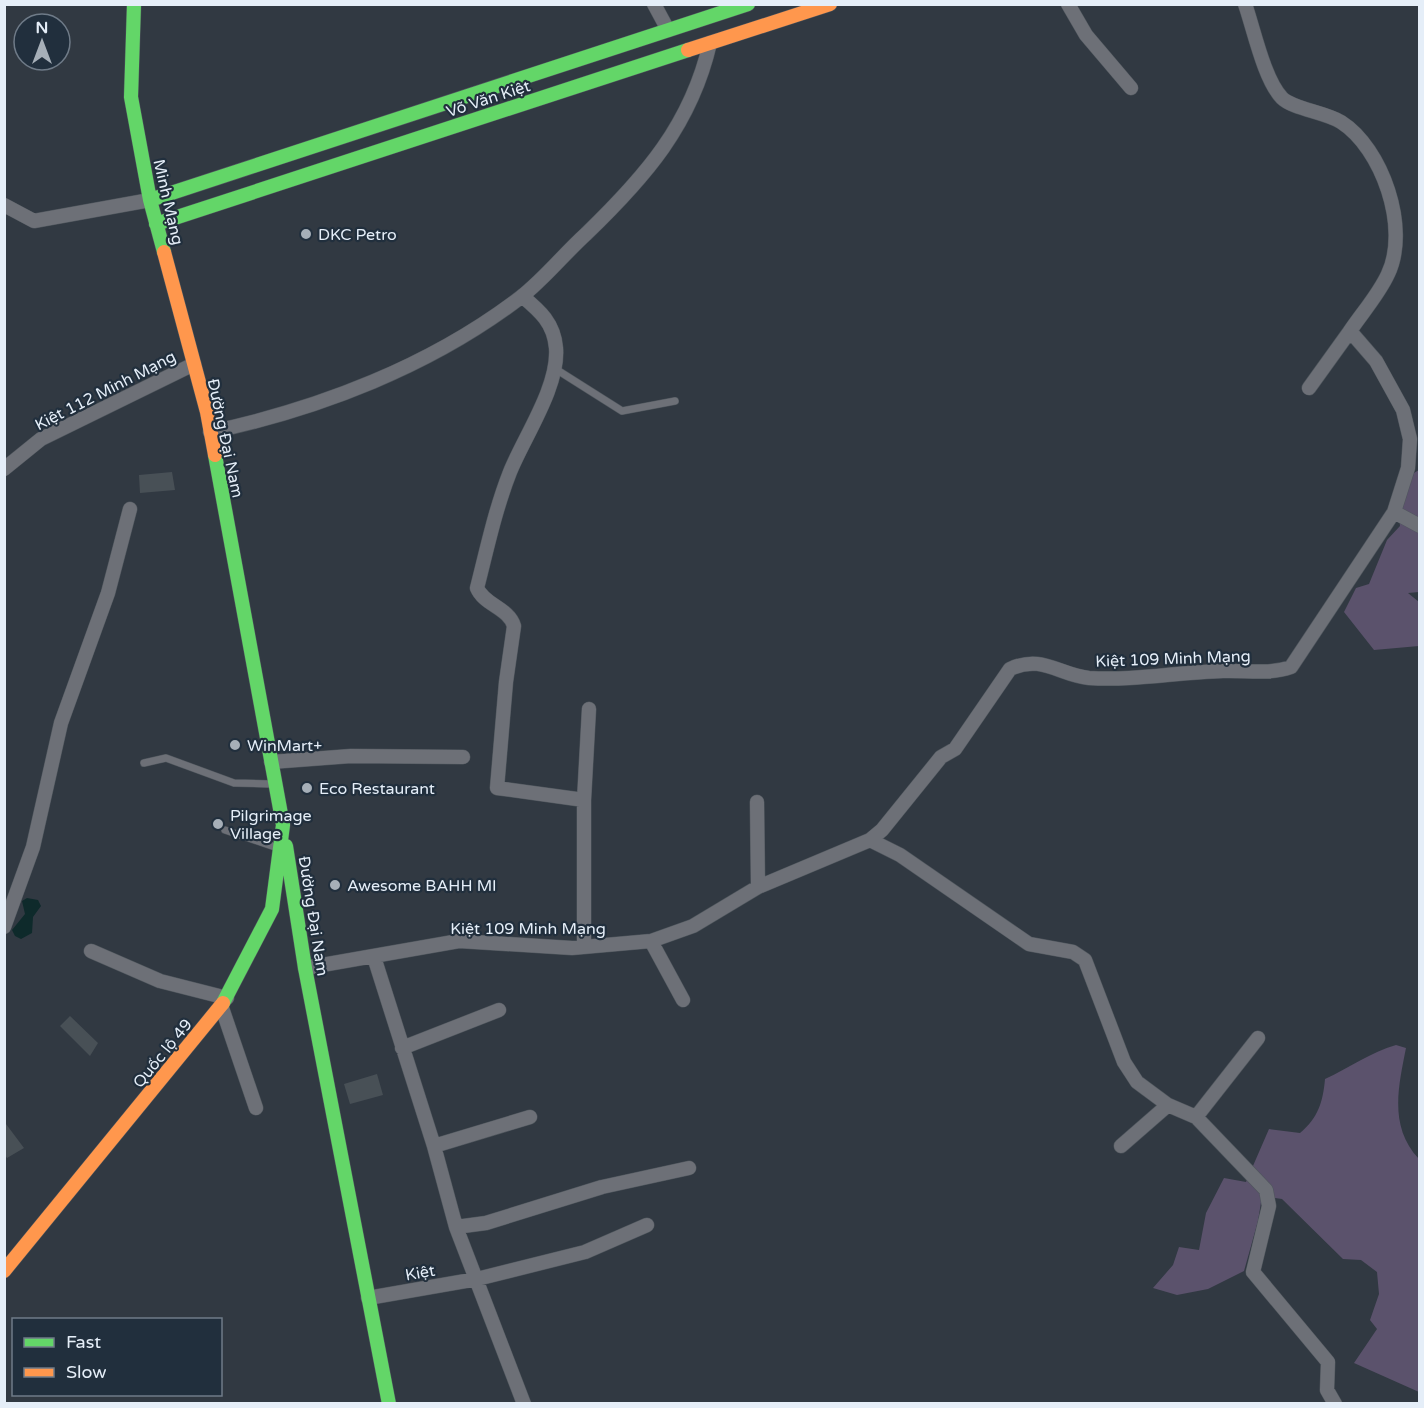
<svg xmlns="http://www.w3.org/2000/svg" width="1424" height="1408" font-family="'Varela Round',sans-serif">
	<rect width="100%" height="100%" fill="#313942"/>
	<path fill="#5b526c" d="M1419 470V592L1408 593 1419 602V646L1374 650 1344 612 1356 588 1369 584 1387 540 1400 526C1398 500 1394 483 1419 470Z
		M1396 1045 1406 1048C1398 1088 1389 1127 1419 1159V1392L1354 1363 1377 1329 1370 1320 1379 1294 1377 1272 1361 1260 1343 1259 1282 1199 1262 1196 1258 1221 1244 1271 1208 1289 1177 1295 1153 1288 1173 1265 1179 1247 1199 1250 1206 1213 1224 1178 1246 1182 1269 1129 1300 1133C1318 1118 1323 1102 1325 1079 1349 1068 1371 1052 1396 1045Z"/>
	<path fill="#0e2a2b" d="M27 898 38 900 41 906 33 917 32 933 21 939 15 936 12 930 25 914 22 901Z"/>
	<path fill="#485056" d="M172 472 175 490 140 493 139 475Z
		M70 1016 98 1043 90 1056 60 1026Z
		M377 1074 383 1095 350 1104 344 1084Z
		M6 1124 24 1148 7 1158 4 1154Z"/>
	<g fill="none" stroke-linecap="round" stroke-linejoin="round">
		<g stroke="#4f565d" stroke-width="8">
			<path id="lane" d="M554 368 622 411 675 401
				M144 763 166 758 234 783 270 784
				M225 830 275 847"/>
		</g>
		<g stroke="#4f565d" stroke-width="15">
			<path id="street" d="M654 4 668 30
				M1068 4 1086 35 1131 88
				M4 205 34 221 150 200
				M522 296C540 311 554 323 556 348 559 387 524 437 510 472 495 510 487 549 477 588 484 605 509 608 514 626L506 682 497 788 584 800
				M1309 388 1350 331
				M210 432C319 409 431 366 521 297 544 279 564 254 586 234 645 177 691 125 710 43
				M4 469 41 439 194 364
				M1394 512 1420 526
				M271 762 351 756 463 757
				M757 802 758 887
				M870 840 900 855 1029 944 1073 952 1085 960 1124 1062 1137 1082 1168 1105 1196 1117 1266 1190 1269 1206 1253 1272 1328 1362 1327 1390 1335 1404
				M4 927 33 847 61 723 108 593 130 509
				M651 941 683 1000
				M584 947V800L589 709
				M91 951 160 981 227 998
				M374 957 434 1146 456 1227 524 1404
				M305 968 459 941 572 948 651 941 693 926 758 887 870 840 882 830 941 757 955 749 1010 669C1042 654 1059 675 1089 678 1134 681 1178 672 1223 671 1246 670 1269 675 1291 667L1394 512 1408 468 1410 439 1403 410 1376 361 1350 331C1362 313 1379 294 1388 274 1410 228 1382 148 1341 122 1325 112 1293 109 1282 98 1264 79 1254 30 1245 4
				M221 1005 256 1108
				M402 1048 499 1010
				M1196 1117 1258 1038
				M434 1146 530 1117
				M1121 1146 1168 1105
				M456 1227 486 1223 602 1187 689 1168
				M368 1298 477 1279 585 1252 647 1225"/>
		</g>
		<g stroke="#4f565d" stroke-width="15">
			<path id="fast" d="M134 4 131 97 150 200 164 252
				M150 200 748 4
				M156 224 688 50
				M215 455 283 825 272 909 223 1003
				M286 846 305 968 389 1404"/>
		</g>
		<g stroke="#4f565d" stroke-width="15">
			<path id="slow" d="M688 50 830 4
				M164 252 207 412 215 455
				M4 1271 223 1003"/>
		</g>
		<use href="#lane" stroke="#6d7077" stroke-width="7"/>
		<use href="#street" stroke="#6d7077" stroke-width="14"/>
		<use href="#fast" stroke="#63d668" stroke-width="14"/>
		<use href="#slow" stroke="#ff974d" stroke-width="14"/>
	</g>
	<g fill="#a6afb8" stroke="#212f3d" stroke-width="2">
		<circle cx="306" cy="234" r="6"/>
		<circle cx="235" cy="745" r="6"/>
		<circle cx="307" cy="788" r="6"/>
		<circle cx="218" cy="824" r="6"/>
		<circle cx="335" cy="885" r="6"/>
	</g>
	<g text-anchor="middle" stroke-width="4.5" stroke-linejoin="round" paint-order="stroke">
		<g font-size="16" fill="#e5eef8" stroke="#212f3d">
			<text transform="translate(488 98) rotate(-18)" y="6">Võ Văn Kiệt</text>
			<text transform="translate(169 202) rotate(77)" y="6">Minh Mạng</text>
			<text transform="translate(105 390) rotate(-27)" y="6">Kiệt 112 Minh Mạng</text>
			<text transform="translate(226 438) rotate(78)" y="6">Đường Đại Nam</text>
			<text transform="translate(1173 658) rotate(-2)" y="6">Kiệt 109 Minh Mạng</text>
			<text transform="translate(314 916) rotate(81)" y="6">Đường Đại Nam</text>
			<text x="528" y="934">Kiệt 109 Minh Mạng</text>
			<text transform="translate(162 1053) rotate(-51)" y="6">Quốc lộ 49</text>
			<text transform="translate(420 1272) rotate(-10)" y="6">Kiệt</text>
		</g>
		<g font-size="16" fill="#e5eef8" stroke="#212f3d" text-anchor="start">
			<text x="318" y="240">DKC Petro</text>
			<text x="247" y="751">WinMart+</text>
			<text x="319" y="794">Eco Restaurant</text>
			<text x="230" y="821">Pilgrimage<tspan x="230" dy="18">Village</tspan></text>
			<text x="347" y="891">Awesome BAHH MI</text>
		</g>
	</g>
	<rect width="1424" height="1408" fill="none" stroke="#e5eef8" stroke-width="12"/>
	<rect x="12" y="1318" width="210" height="78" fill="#212f3d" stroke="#6f7b88" stroke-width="1.5"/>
	<rect x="24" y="1338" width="30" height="9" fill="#63d668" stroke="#6f7b88" stroke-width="1.5"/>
	<text x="66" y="1348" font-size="18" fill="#e5eef8">Fast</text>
	<rect x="24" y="1368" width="30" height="9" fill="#ff974d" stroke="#6f7b88" stroke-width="1.5"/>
	<text x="66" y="1378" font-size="18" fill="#e5eef8">Slow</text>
	<g transform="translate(42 42)"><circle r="28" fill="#212f3d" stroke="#6f7b88" stroke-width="1.5"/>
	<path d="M0-4.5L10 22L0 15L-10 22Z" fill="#a6afb8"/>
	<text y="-9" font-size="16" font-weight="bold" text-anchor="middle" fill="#e5eef8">N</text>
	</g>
</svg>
